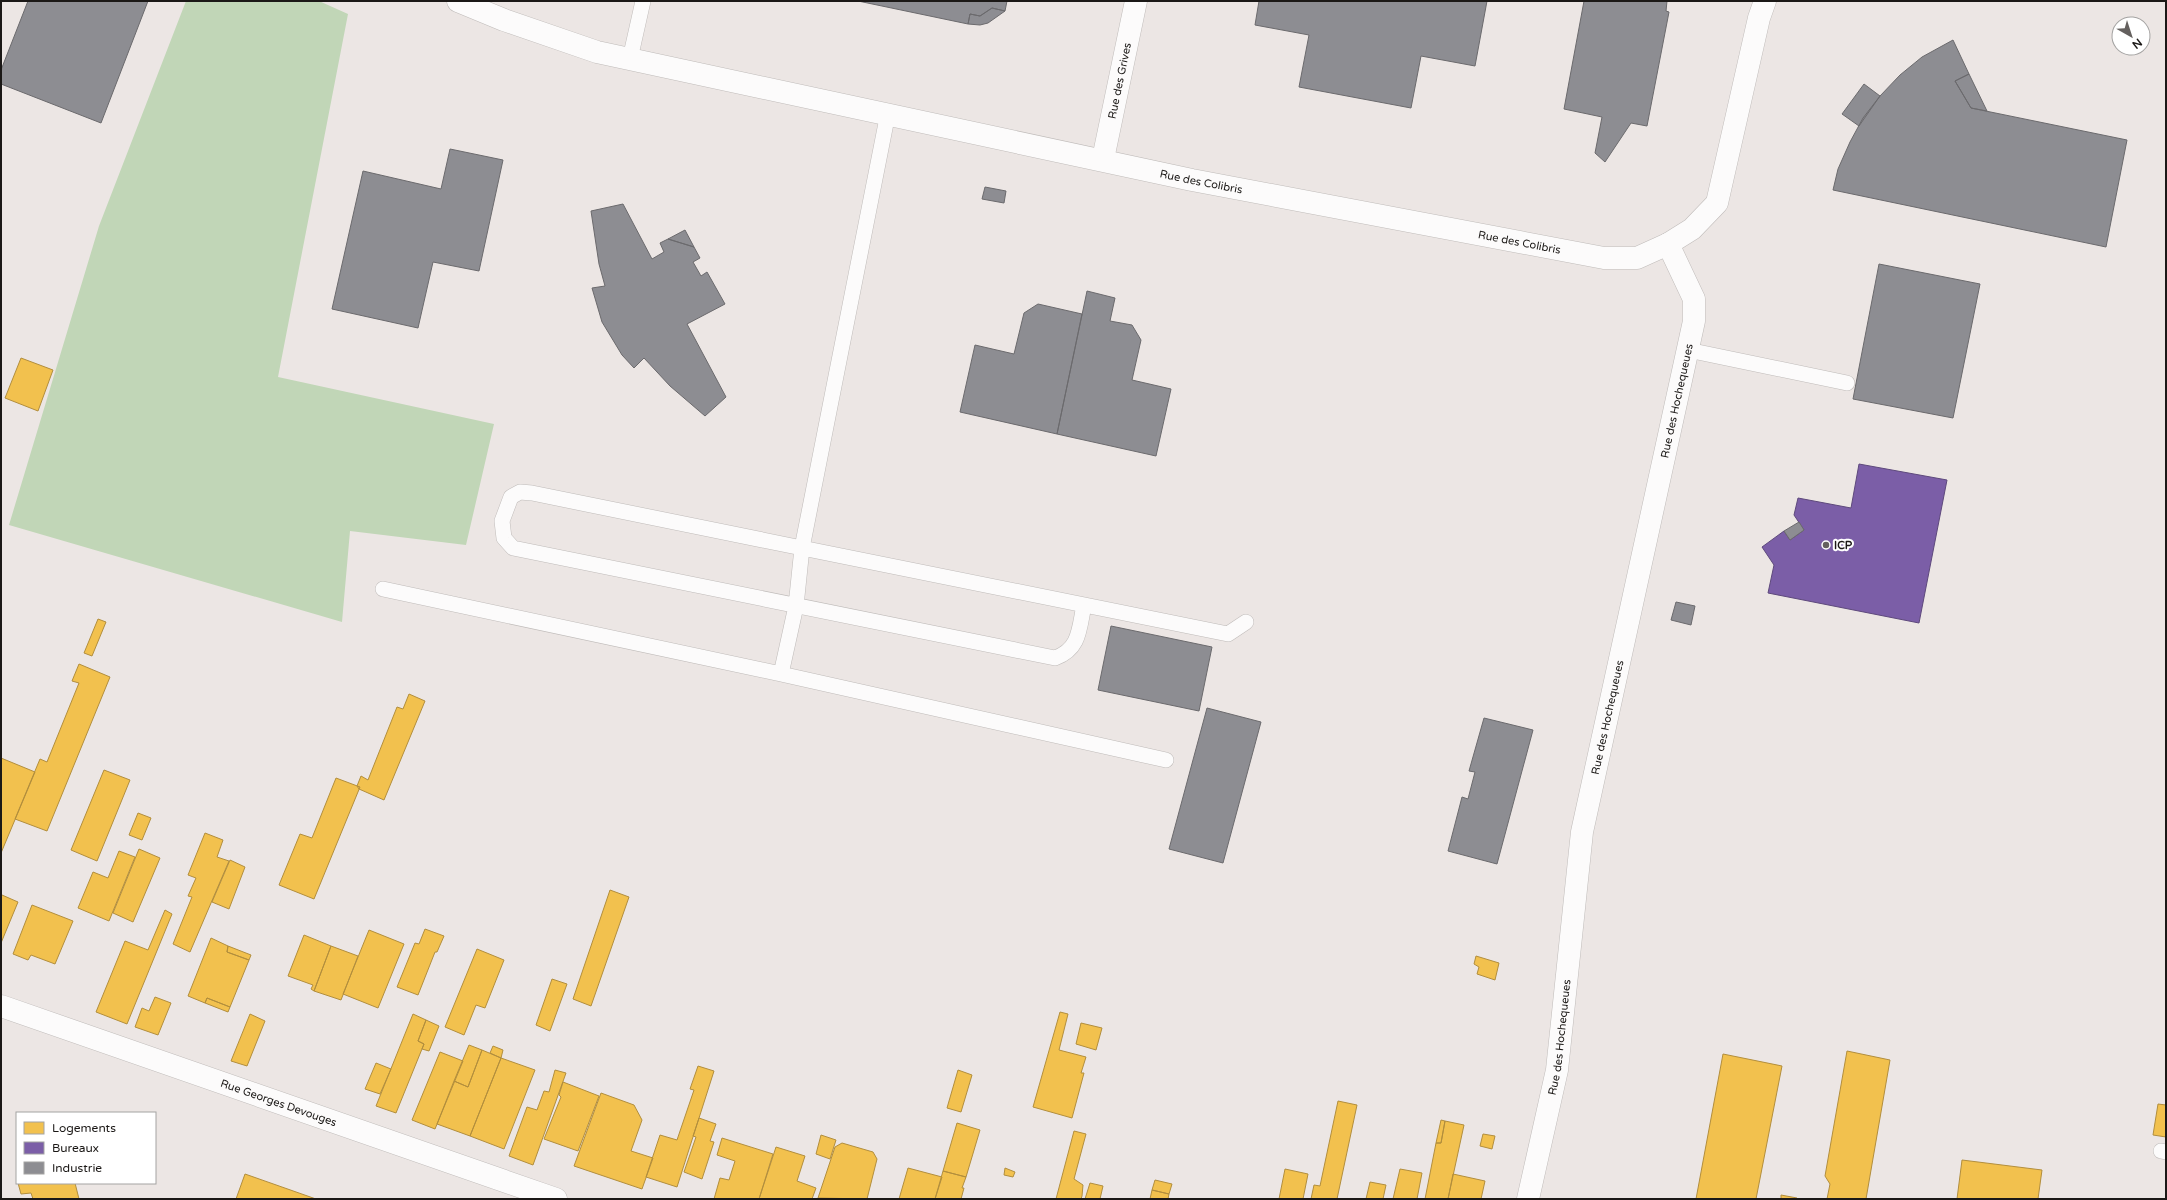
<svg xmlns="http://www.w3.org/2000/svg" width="2167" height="1200" font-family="'Varela Round',sans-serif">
	<rect width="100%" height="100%" fill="#ece6e4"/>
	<path fill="#c1d6b7" d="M186 1H319L348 14 278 377 494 424 466 545 350 531 342 622 9 525 99 226Z"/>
	<path fill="#f2c14e" stroke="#b28e3d" d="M21 358 53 370 38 411 5 398Z
		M98 619 106 622 92 656 84 653Z
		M79 664 110 677 47 831 15 819 40 759 47 762 79 683 72 681Z
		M409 694 425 701 384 800 359 789 357 786 361 776 368 780 397 707 403 709Z
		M1 758 35 772 1 853Z
		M104 770 130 780 97 861 71 850Z
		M336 778 360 787 314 899 279 885 300 834 312 838Z
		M138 813 151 818 142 840 129 835Z
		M205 833 223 840 217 857 229 861 190 952 173 944 192 897 188 896 196 878 188 875Z
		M139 849 160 858 133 922 113 913Z
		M119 851 135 857 109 921 78 908 93 872 108 878Z
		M230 860 245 867 229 909 212 902Z
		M610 890 629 897 591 1006 573 999Z
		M2 895 18 902 1 943V896Z
		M32 905 73 921 55 964 31 955 28 960 13 954Z
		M165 910 172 914 127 1024 96 1012 125 941 148 950Z
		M425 929 444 936 437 952H435L418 995 397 987 415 943 419 944Z
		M369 930 404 944 378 1008 343 994Z
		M304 935 331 946 314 991 311 989 313 985 288 976Z
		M211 938 228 946 227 952 249 960 230 1007 207 998 205 1003 188 996Z
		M228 946 251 955 249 960 227 952Z
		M331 946 358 956 341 1000 314 991Z
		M477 949 504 960 485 1008 476 1005 464 1035 445 1027Z
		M1476 956 1499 963 1495 980 1477 974 1479 967 1474 964Z
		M552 979 567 984 550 1031 536 1025Z
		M155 997 171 1003 158 1035 135 1027 142 1008 149 1011Z
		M207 998 230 1007 228 1012 205 1003Z
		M1060 1012 1068 1014 1059 1050 1086 1057 1081 1073H1084L1072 1118 1033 1107Z
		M250 1014 265 1021 247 1066 231 1061Z
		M413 1014 426 1020 418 1041 424 1044 396 1113 376 1106Z
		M426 1020 439 1026 429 1051 422 1049 424 1044 418 1041Z
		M1081 1023 1102 1028 1096 1050 1076 1044Z
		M469 1045 482 1050 468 1087 454 1081Z
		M493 1046 503 1050 501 1058 490 1053Z
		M482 1050 501 1058 470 1136 437 1124 454 1081 468 1087Z
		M1847 1051 1890 1060 1866 1199H1827L1830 1184 1825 1176Z
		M440 1052 463 1061 435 1129 412 1120Z
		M1723 1054 1782 1066 1756 1199H1696Z
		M501 1058 535 1070 504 1149 470 1136Z
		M376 1063 391 1069 380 1094 365 1089Z
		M698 1066 714 1071 677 1187 646 1177 660 1135 677 1140 694 1090 690 1089Z
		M555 1070 566 1073 533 1165 509 1156 527 1107 537 1110 544 1091 549 1092Z
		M958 1070 972 1075 961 1112 947 1108Z
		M563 1082 599 1096 578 1151 544 1139 561 1097 559 1095Z
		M601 1093 634 1105 642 1120 631 1151 653 1158 642 1189 574 1166Z
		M1338 1101 1357 1105 1337 1199H1311L1314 1185 1320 1186Z
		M2158 1104 2166 1105V1137L2153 1135Z
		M699 1118 716 1124 710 1141 714 1142 702 1179 684 1172 696 1137 693 1136Z
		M1441 1120 1445 1121 1441 1143H1436Z
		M1445 1121 1464 1125 1448 1199H1425L1436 1143H1441Z
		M957 1123 980 1130 966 1177 943 1171Z
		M1074 1131 1086 1134 1074 1179 1083 1185 1082 1196 1081 1199H1056Z
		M1483 1134 1495 1136 1492 1149 1480 1146Z
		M821 1135 836 1140 830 1159 816 1154Z
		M722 1138 773 1154 759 1199H714L720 1178 729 1180 735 1161 717 1155Z
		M842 1143 873 1152 877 1159 867 1199 818 1198 835 1147Z
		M776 1147 805 1156 797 1181 816 1188 812 1199H759Z
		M1962 1160 2042 1170 2038 1199H1957Z
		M908 1168 942 1177 935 1199H899Z
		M1005 1168 1015 1172 1013 1177 1004 1175Z
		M1285 1169 1308 1174 1303 1199H1279Z
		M1400 1169 1422 1173 1417 1199H1393Z
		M943 1171 966 1177 962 1188H964L961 1199H935Z
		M245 1174 316 1199H236Z
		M1453 1174 1485 1181 1481 1199H1448Z
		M1155 1180 1172 1184 1169 1194 1152 1190Z
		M1370 1182 1386 1185 1383 1199H1366Z
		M18 1183H75L79 1199H33L31 1193 21 1194Z
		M1090 1183 1103 1186 1100 1199H1085Z
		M1152 1190 1169 1194 1168 1199H1150Z
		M1781 1195 1797 1198V1199H1781Z"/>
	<path fill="#7b5ea7" stroke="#5e497c" d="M1859 464 1947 480 1919 623 1768 593 1774 565 1762 547 1784 531 1790 540 1804 530 1794 515 1798 498 1851 508Z"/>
	<path fill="#8d8d92" stroke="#6b6a6d" d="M28 1H148L101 123 1 84V70Z
		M858 1H1007L1005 11 992 8 980 16 970 14 968 24Z
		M1259 1H1487L1475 66 1421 56 1411 108 1299 87 1309 35 1255 25Z
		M1584 1H1667L1666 11 1669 12 1647 126 1631 123 1605 162 1595 153 1602 117 1564 109Z
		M992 8 1005 11 988 23 980 25 968 24 970 14 980 16Z
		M1953 40 1969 74 1955 81 1971 108 2127 140 2106 247 1833 190 1838 169 1850 142 1863 118 1880 96 1900 75 1922 57Z
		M1969 74 1987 111 1971 108 1955 81Z
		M1864 84 1880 96 1859 126 1842 114Z
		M450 149 503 160 479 271 433 262 418 328 332 309 363 171 441 189Z
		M985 187 1006 191 1004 203 982 199Z
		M623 204 652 259 664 252 660 243 668 239 694 247 700 258 693 262 701 276 707 272 725 304 687 324 726 397 705 416 670 386 644 358 634 368 622 355 602 322 592 288 605 286 599 264 591 211Z
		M685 230 694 247 668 239Z
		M1879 264 1980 284 1953 418 1853 399Z
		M1087 291 1115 298 1110 321 1132 325 1141 340 1132 380 1171 389 1156 456 1057 434Z
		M1038 304 1082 314 1057 434 960 412 975 345 1014 354 1024 313Z
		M1799 522 1804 530 1790 540 1784 531Z
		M1676 602 1695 606 1691 625 1671 620Z
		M1111 626 1212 647 1199 711 1098 690Z
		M1207 708 1261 722 1223 863 1169 849Z
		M1484 718 1533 730 1497 864 1448 851 1462 797 1468 799 1475 772 1469 771Z"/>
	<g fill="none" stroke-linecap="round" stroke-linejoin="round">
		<g stroke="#bfbbb9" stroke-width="16">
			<path id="service" d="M630 59 643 1
				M888 113 802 548 1228 634 1246 622
				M1688 350 1847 383
				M383 589 781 674
				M1084 605C1079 629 1080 649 1055 658L513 548 504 538 502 521 511 497 520 492 532 493 802 548 796 606 781 674 1166 760
				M2161 1151 2166 1152"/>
		</g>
		<g stroke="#bfbbb9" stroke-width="23">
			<g id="minor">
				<path id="s1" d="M1103 159 1136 1"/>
				<path id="s2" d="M1 1006 556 1199"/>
				<path id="s3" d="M1528 1199 1557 1070 1582 832 1694 321V299L1668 244"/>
			</g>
		</g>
		<g stroke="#bfbbb9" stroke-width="23">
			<g id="tertiary">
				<path id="s4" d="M458 1 504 20 597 52 1192 180 1604 258H1637L1668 244 1692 229 1717 203 1759 18 1765 1"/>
			</g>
		</g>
		<use href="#service" stroke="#fcfbfb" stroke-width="15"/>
		<use href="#minor" stroke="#fcfbfb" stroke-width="22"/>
		<use href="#tertiary" stroke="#fcfbfb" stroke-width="22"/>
	</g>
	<circle fill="#64605e" stroke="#fff" stroke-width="1.5" cx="1826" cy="545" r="4"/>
	<g text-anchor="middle" stroke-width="4" stroke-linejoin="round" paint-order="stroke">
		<g font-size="11" fill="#1b1816" stroke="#fff">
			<text dy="4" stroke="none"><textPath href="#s1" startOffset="80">Rue des Grives</textPath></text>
			<text dy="4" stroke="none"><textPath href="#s4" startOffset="766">Rue des Colibris</textPath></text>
			<text dy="4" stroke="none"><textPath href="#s4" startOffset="1090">Rue des Colibris</textPath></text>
			<text dy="4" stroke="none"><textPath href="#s3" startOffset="813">Rue des Hochequeues</textPath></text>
			<text dy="4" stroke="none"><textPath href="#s3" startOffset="489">Rue des Hochequeues</textPath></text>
			<text dy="4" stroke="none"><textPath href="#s3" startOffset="165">Rue des Hochequeues</textPath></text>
			<text dy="4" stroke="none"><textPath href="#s2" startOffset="294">Rue Georges Devouges</textPath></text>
		</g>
		<g font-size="11" font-weight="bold" fill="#1b1816" stroke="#fff" text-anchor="start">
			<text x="1834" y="549">ICP</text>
		</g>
	</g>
	<rect width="2167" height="1200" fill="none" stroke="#1b1816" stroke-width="4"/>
	<rect x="16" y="1112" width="140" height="72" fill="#ffffff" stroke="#a4a3a2"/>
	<rect x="24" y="1122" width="20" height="12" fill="#f2c14e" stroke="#a4a3a2"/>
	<text x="52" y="1132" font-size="12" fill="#1b1816">Logements</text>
	<rect x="24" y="1142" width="20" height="12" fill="#7b5ea7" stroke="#a4a3a2"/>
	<text x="52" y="1152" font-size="12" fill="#1b1816">Bureaux</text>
	<rect x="24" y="1162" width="20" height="12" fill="#8d8d92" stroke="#a4a3a2"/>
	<text x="52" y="1172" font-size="12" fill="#1b1816">Industrie</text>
	<g transform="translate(2131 36) rotate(141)"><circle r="19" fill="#ffffff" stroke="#a4a3a2"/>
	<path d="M0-3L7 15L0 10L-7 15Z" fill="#64605e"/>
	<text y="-6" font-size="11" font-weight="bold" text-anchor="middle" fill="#1b1816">N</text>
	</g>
</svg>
